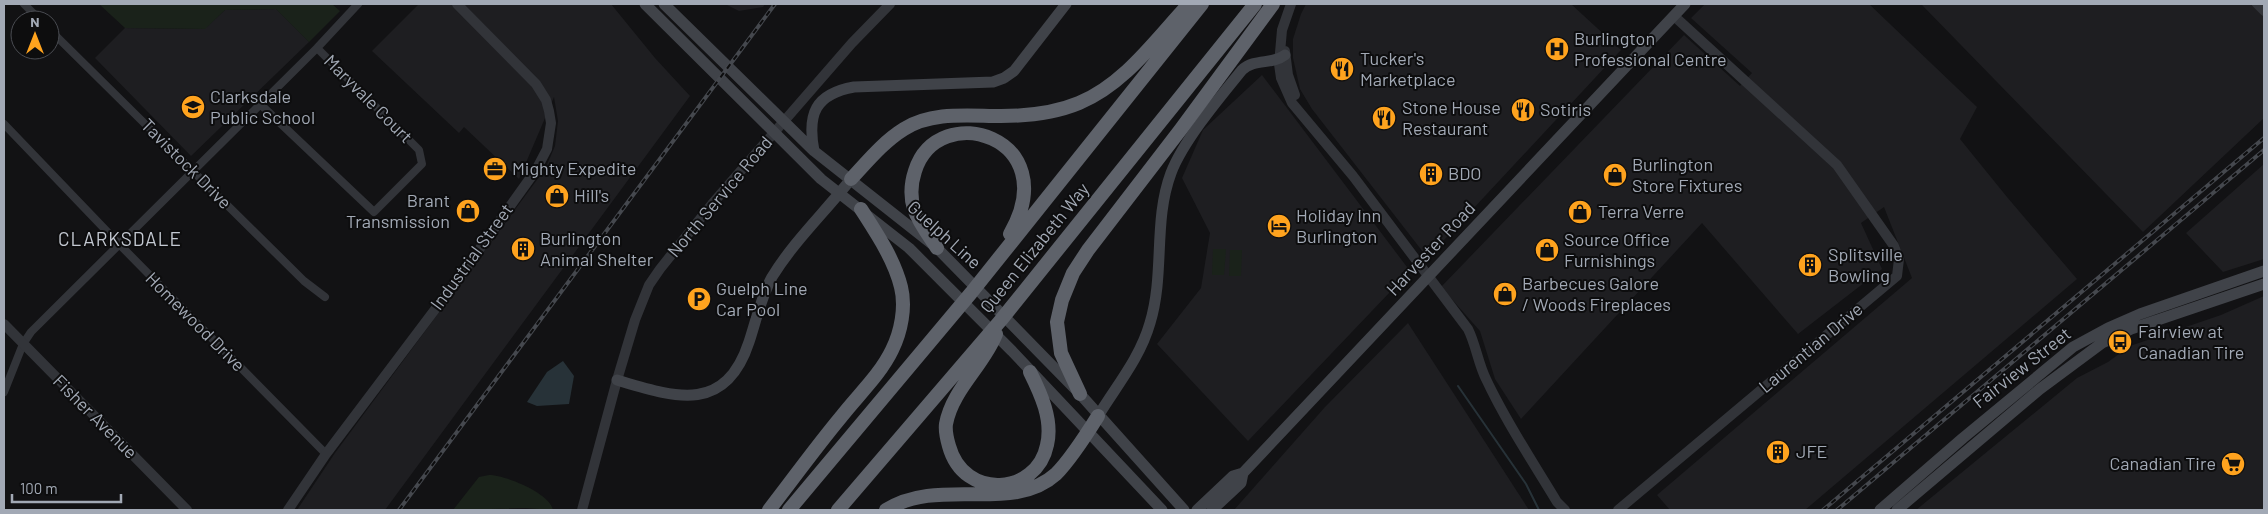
<svg xmlns="http://www.w3.org/2000/svg" width="2268" height="514" font-family="Barlow,sans-serif">
	<rect width="100%" height="100%" fill="#121214"/>
	<path fill="#1e1e21" d="M419 4H611L655 58 690 96 385 510H297L335 453 545 169 555 146 558 121 554 97 519 179 464 127 459 133 372 51Z
		M725 4H765L763 7 739 11Z
		M1306 4H1571L1621 50 1431 254 1423 252 1312 109 1300 89 1293 58V39L1301 14Z
		M1705 4H1869L1977 107 1960 139 2007 197 2077 279 1805 510H1670L1657 495 1912 278 1884 207 1861 223 1882 269 1798 334 1702 223 1521 419 1495 379 1480 331 1441 287 1684 35 1740 86 1752 73 1691 18Z
		M1921 4H2264V118L2143 232Z
		M276 9 309 42 191 156 95 58 125 28 204 29 225 10Z
		M1262 75 1410 271 1248 441 1157 344 1201 288 1210 233 1182 178 1203 130Z
		M2264 164V259L2223 272 2186 233Z
		M2264 296V510H1916L2077 378 2108 362 2130 346 2221 315Z
		M1408 323 1529 510H1234L1325 407Z"/>
	<path fill="#1a221a" d="M99 4H332L340 11 309 42 276 9 225 10 205 29 125 28Z
		M1213 249H1226L1224 275H1212Z
		M1230 250H1242L1241 276H1229Z
		M489 475C505 475 550 493 553 510L525 508 453 510 479 477Z"/>
	<path fill="#273238" d="M563 361 574 376 569 404 537 406 527 402 547 372Z"/>
	<g fill="none" stroke-linecap="round" stroke-linejoin="round">
		<path stroke="#273238" stroke-width="2" d="M1458 386 1526 484 1539 510"/>
		<path stroke="#323439" stroke-width="8" d="M24 4 40 20
			M2256 4 2264 12
			M50 30 304 281 325 297
			M259 103 374 212 422 164 419 150 317 48
			M4 124 120 245 326 454
			M4 392 23 344 31 332 317 48 358 4"/>
		<path stroke="#323439" stroke-width="10" d="M1291 4 1282 30 1279 64 1281 78 1292 103 1353 176 1468 329C1476 345 1478 363 1486 379 1506 422 1533 462 1557 502L1565 510
			M1285 51 1288 75 1295 95
			M4 324 187 510
			M288 510 326 454 461 275 536 170 547 149 551 123 549 111 546 100 536 84 457 4
			M582 510 617 380 635 320 649 285 660 269 712 204 852 43 890 4
			M1618 510 1897 276 1899 259 1894 246 1837 165 1674 16"/>
		<path stroke="#404349" stroke-width="11" d="M645 4 821 179 909 248 1012 351 1162 510
			M664 4 814 151 937 248 1080 394 1184 510
			M814 151C807 114 815 94 854 87L993 82 1004 78 1014 71 1066 4
			M617 380C674 397 725 415 749 342 756 321 761 297 772 277 794 241 825 212 851 179
			M1098 416C1117 385 1140 358 1150 323 1165 274 1153 221 1171 173 1183 141 1220 97 1242 70 1255 58 1272 65 1285 55
			M1197 510 1233 476 1243 473
			M1212 510 1241 483 1243 473 1685 4
			M1880 510 1963 438 2073 347 2108 328 2140 314 2264 271
			M1897 510 2040 389 2102 343 2131 329 2264 284"/>
		<path stroke="#5e626a" stroke-width="14" d="M851 179C867 162 883 142 904 129 932 111 969 116 1001 116 1027 116 1055 113 1079 103 1125 84 1156 39 1189 4
			M937 248C929 236 919 223 914 209 910 196 911 183 915 171 938 98 1066 137 1010 234
			M996 334C984 365 952 390 946 424 945 431 947 439 949 446 964 501 1037 495 1047 445 1053 420 1041 394 1030 372
			M1080 394 1061 353 1057 322 1062 300 1073 273 1088 250 1181 129 1273 4
			M769 510C793 479 816 447 841 417 858 395 880 375 892 350 901 332 906 307 901 287 894 259 877 234 861 209
			M789 510 971 293 1202 4
			M838 510 1001 320 1255 4
			M886 510C940 476 1012 514 1056 474 1069 461 1088 432 1098 416"/>
		<g stroke="#45484e" stroke-width="4">
			<path id="rail" d="M399 510 775 4
				M1823 510 2264 138
				M1837 510 2264 150"/>
		</g>
		<use href="#rail" stroke="#0d0d0e" stroke-width="2" stroke-dasharray="5.5" stroke-linecap="butt"/>
	</g>
	<defs>
		<g id="hospital-disc" transform="scale(1.25)"><circle r="9.5" fill="#ffa31e" stroke="#0d0d0e"/><path d="M-5-5h3v3.5h4V-5h3V5h-3V1.5h-4V5h-3Z" fill="#111"/></g>
		<g id="restaurant-disc" transform="scale(1.25)"><circle r="9.5" fill="#ffa31e" stroke="#0d0d0e"/><path d="M-5-6h1v4h1v-4h1v4h1v-4h1v5L-1.5 .5V6h-2V.5L-5-1ZM5-6V6H3V1.5H1.5Q1.5-4 5-6Z" fill="#111"/></g>
		<g id="school-disc" transform="scale(1.25)"><circle r="9.5" fill="#ffa31e" stroke="#0d0d0e"/><path d="M0-5L7-2L0 1L-7-2ZM-4 1L0 2.5L4 1V4Q0 6-4 4Z" fill="#111"/></g>
		<g id="office-disc" transform="scale(1.25)"><circle r="9.5" fill="#ffa31e" stroke="#0d0d0e"/><path d="M-6-3h4V-5.5h4V-3h4V5H-6ZM-1-4.5V-3h2v-1.5ZM-6 0V1H6V0Z" fill="#111"/></g>
		<g id="building-disc" transform="scale(1.25)"><circle r="9.5" fill="#ffa31e" stroke="#0d0d0e"/><path d="M-4-6H4V6H1V3H-1V6H-4ZM-2.5-4.3h1.7v1.8h-1.7ZM.8-4.3h1.7v1.8H.8ZM-2.5-1h1.7V.8h-1.7ZM.8-1h1.7V.8H.8Z" fill="#111"/></g>
		<g id="shop-disc" transform="scale(1.25)"><circle r="9.5" fill="#ffa31e" stroke="#0d0d0e"/><path d="M-5-2.5h2.3a2.7 3.5 0 0 1 5.4 0H5L5.5 6h-11ZM-1.5-2.5h3a1.5 2.3 0 0 0-3 0Z" fill="#111"/></g>
		<g id="hotel-disc" transform="scale(1.25)"><circle r="9.5" fill="#ffa31e" stroke="#0d0d0e"/><path d="M-6-4.5h1.5V1H6V5H4.5V3h-9V5H-6ZM-4 0a1.8 1.8 0 1 1 3.6 0ZM.5 0V-2.5h3Q6-2.5 6 0Z" fill="#111"/></g>
		<g id="parking-disc" transform="scale(1.25)"><circle r="9.5" fill="#ffa31e" stroke="#0d0d0e"/><path d="M-3.5-5.5H1a3.5 3.5 0 0 1 0 7H-1V5.5H-3.5ZM-1-3.4V-.6H.8a1.4 1.4 0 0 0 0-2.8Z" fill="#111"/></g>
		<g id="bus-disc" transform="scale(1.25)"><circle r="9.5" fill="#ffa31e" stroke="#0d0d0e"/><path d="M-5-6H5V4H4V6H2V4H-2V6H-4V4H-5ZM-3.5-4V0h7V-4ZM-3.5 1.2v1.5H-2V1.2ZM2 1.2v1.5H3.5V1.2Z" fill="#111"/></g>
		<g id="supermarket-disc" transform="scale(1.25)"><circle r="9.5" fill="#ffa31e" stroke="#0d0d0e"/><path d="M-6-5.5h2.5l.6 2H6L4.5 2H-2.5L-4.4-4H-6ZM-1.5 3.2a1.3 1.3 0 1 0 .1 0ZM3 3.2a1.3 1.3 0 1 0 .1 0Z" fill="#111"/></g>
	</defs>
	<g fill-rule="evenodd">
		<use href="#hospital-disc" x="1557" y="49"/>
		<use href="#restaurant-disc" x="1342" y="69"/>
		<use href="#school-disc" x="193" y="107"/>
		<use href="#restaurant-disc" x="1523" y="110"/>
		<use href="#restaurant-disc" x="1384" y="118"/>
		<use href="#office-disc" x="495" y="169"/>
		<use href="#building-disc" x="1431" y="174"/>
		<use href="#shop-disc" x="1615" y="175"/>
		<use href="#shop-disc" x="557" y="196"/>
		<use href="#shop-disc" x="468" y="211"/>
		<use href="#shop-disc" x="1580" y="212"/>
		<use href="#hotel-disc" x="1279" y="226"/>
		<use href="#building-disc" x="523" y="249"/>
		<use href="#shop-disc" x="1547" y="250"/>
		<use href="#building-disc" x="1810" y="265"/>
		<use href="#shop-disc" x="1505" y="294"/>
		<use href="#parking-disc" x="699" y="299"/>
		<use href="#bus-disc" x="2120" y="342"/>
		<use href="#building-disc" x="1778" y="452"/>
		<use href="#supermarket-disc" x="2233" y="464"/>
	</g>
	<g text-anchor="middle" stroke-width="4" stroke-linejoin="round" paint-order="stroke">
		<g font-size="18" fill="#a2a9b5" stroke="#0d0d0e" text-anchor="start">
			<text x="1574" y="45">Burlington<tspan x="1574" dy="21">Professional Centre</tspan></text>
			<text x="1360" y="65">Tucker's<tspan x="1360" dy="21">Marketplace</tspan></text>
			<text x="210" y="103">Clarksdale<tspan x="210" dy="21">Public School</tspan></text>
			<text x="1402" y="114">Stone House<tspan x="1402" dy="21">Restaurant</tspan></text>
			<text x="1540" y="116">Sotiris</text>
			<text x="1632" y="171">Burlington<tspan x="1632" dy="21">Store Fixtures</tspan></text>
			<text x="512" y="175">Mighty Expedite</text>
			<text x="1448" y="180">BDO</text>
			<text x="574" y="202">Hill's</text>
			<text x="450" y="207" text-anchor="end">Brant<tspan x="450" dy="21">Transmission</tspan></text>
			<text x="1598" y="218">Terra Verre</text>
			<text x="1296" y="222">Holiday Inn<tspan x="1296" dy="21">Burlington</tspan></text>
			<text x="540" y="245">Burlington<tspan x="540" dy="21">Animal Shelter</tspan></text>
			<text x="1564" y="246">Source Office<tspan x="1564" dy="21">Furnishings</tspan></text>
			<text x="1828" y="261">Splitsville<tspan x="1828" dy="21">Bowling</tspan></text>
			<text x="1522" y="290">Barbecues Galore<tspan x="1522" dy="21">/ Woods Fireplaces</tspan></text>
			<text x="716" y="295">Guelph Line<tspan x="716" dy="21">Car Pool</tspan></text>
			<text x="2138" y="338">Fairview at<tspan x="2138" dy="21">Canadian Tire</tspan></text>
			<text x="1796" y="458">JFE</text>
			<text x="2216" y="470" text-anchor="end">Canadian Tire</text>
		</g>
		<g font-size="18" fill="#a2a9b5" stroke="#0d0d0e">
			<text transform="translate(368 99) rotate(45)" y="6">Maryvale Court</text>
			<text transform="translate(186 164) rotate(45)" y="6">Tavistock Drive</text>
			<text transform="translate(720 197) rotate(-50)" y="6">North Service Road</text>
			<text transform="translate(944 235) rotate(42)" y="6">Guelph Line</text>
			<text transform="translate(1035 248) rotate(-51)" y="6">Queen Elizabeth Way</text>
			<text transform="translate(1431 249) rotate(-47)" y="6">Harvester Road</text>
			<text transform="translate(472 257) rotate(-54)" y="6">Industrial Street</text>
			<text transform="translate(195 322) rotate(45)" y="6">Homewood Drive</text>
			<text transform="translate(1811 348) rotate(-40)" y="6">Laurentian Drive</text>
			<text transform="translate(2022 368) rotate(-38)" y="6">Fairview Street</text>
			<text transform="translate(95 417) rotate(45)" y="6">Fisher Avenue</text>
		</g>
		<g font-size="19" letter-spacing="1" fill="#c3c8d1" stroke="#0d0d0e">
			<text x="120" y="246">CLARKSDALE</text>
		</g>
	</g>
	<rect width="2268" height="514" fill="none" stroke="#a2a9b5" stroke-width="10"/>
	<g transform="translate(35 35)"><circle r="24" fill="#0d0d0e" stroke="#494b51"/>
	<path d="M0-4L9 19L0 12L-9 19Z" fill="#ffa31e"/>
	<text y="-8" font-size="14" font-weight="bold" text-anchor="middle" fill="#a2a9b5">N</text>
	</g>
	<path d="M12 494v8h109v-8" fill="none" stroke="#a2a9b5" stroke-width="2.5"/>
	<text x="20" y="494" font-size="15" fill="#a2a9b5" stroke="#0d0d0e" stroke-width="4" paint-order="stroke">100 m</text>
</svg>
